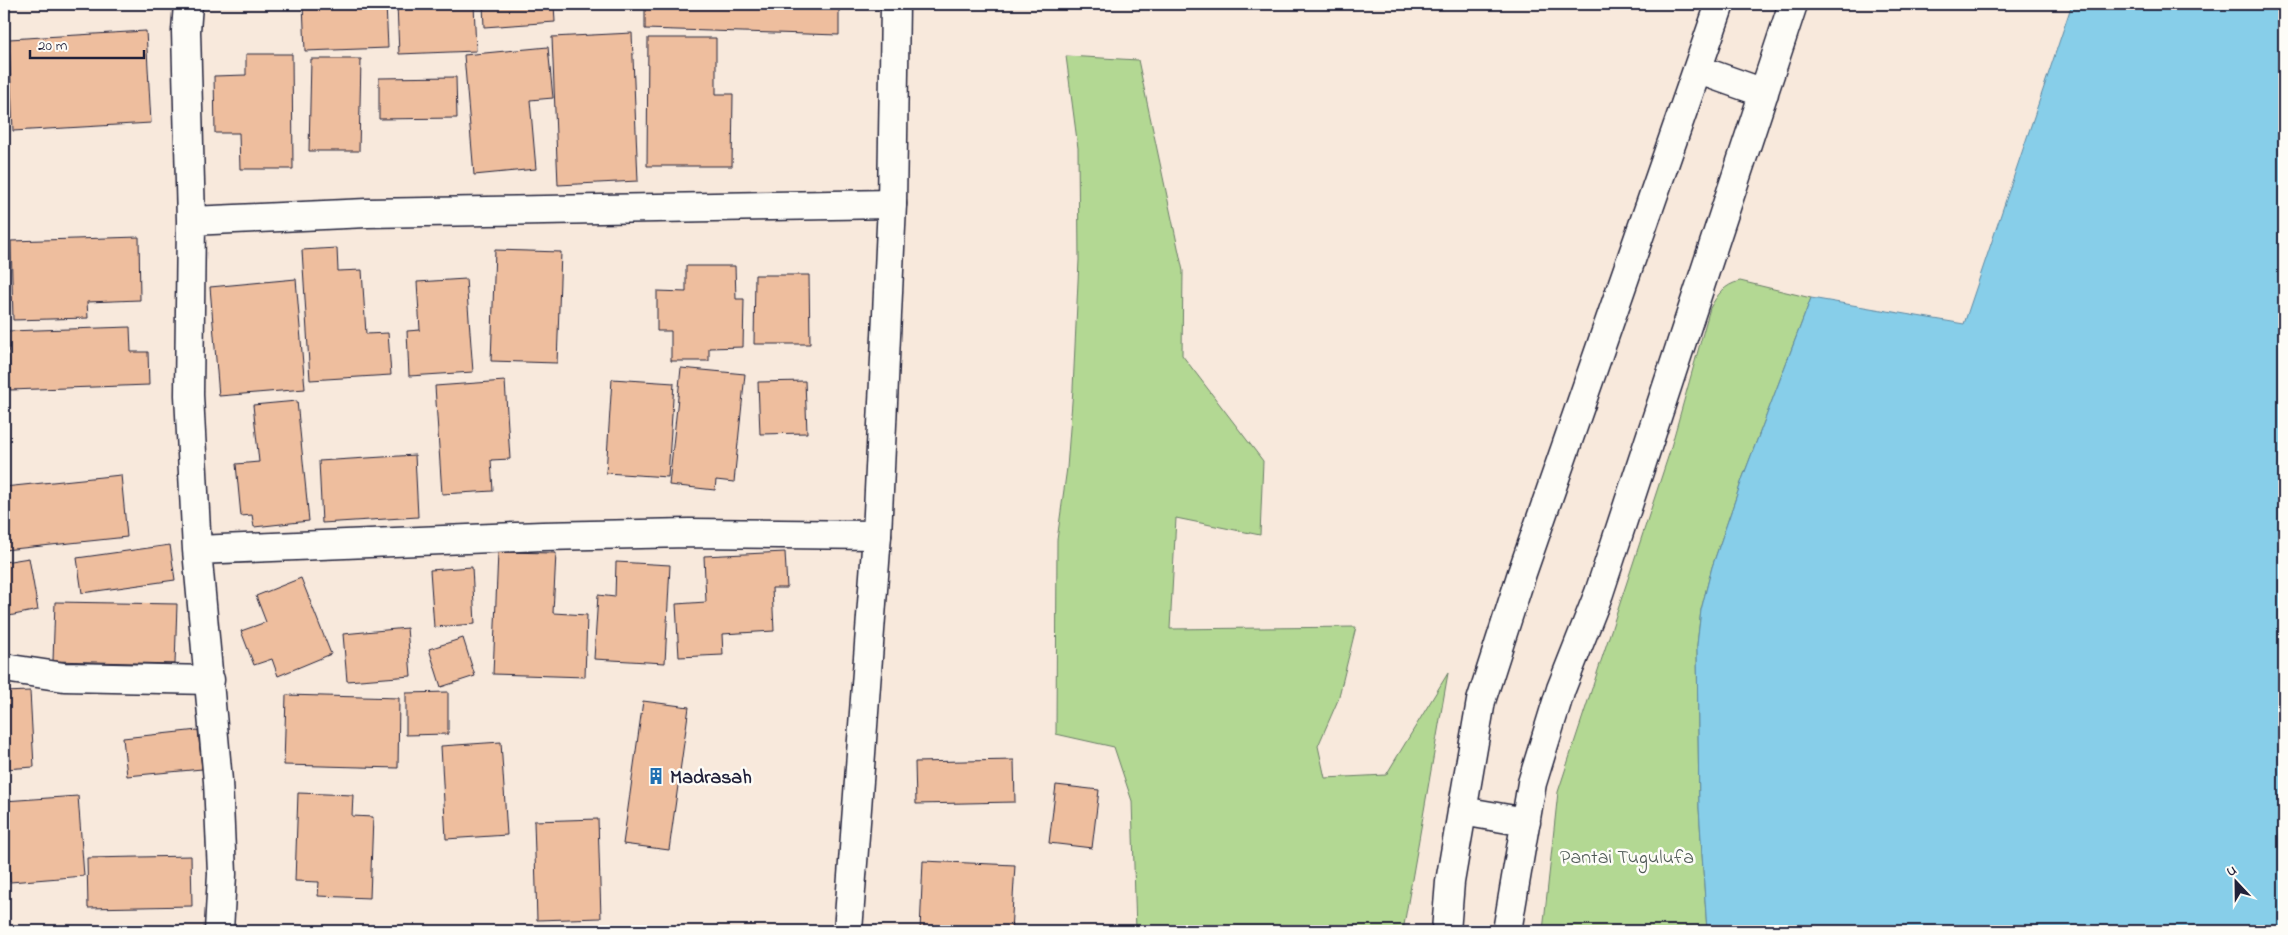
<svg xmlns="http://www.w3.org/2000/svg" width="2288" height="935" font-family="'Indie Flower',sans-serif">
	<rect width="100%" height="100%" fill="#f8e9dc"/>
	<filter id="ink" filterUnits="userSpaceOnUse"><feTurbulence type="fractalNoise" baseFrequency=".02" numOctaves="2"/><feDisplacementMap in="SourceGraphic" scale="10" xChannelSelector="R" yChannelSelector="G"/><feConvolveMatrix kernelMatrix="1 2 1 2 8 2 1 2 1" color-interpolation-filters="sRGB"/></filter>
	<g filter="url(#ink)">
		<path fill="#b3d893" stroke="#6a7d67" d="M1066 56 1138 60 1183 271 1182 355 1263 461 1260 535 1176 518 1170 629 1356 627 1338 700 1318 746 1325 778 1386 775 1448 673 1403 931H1136L1132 801 1114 747 1056 734 1057 540 1067 468 1073 389 1079 260 1078 148Z
			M1740 281 1811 298 1743 477 1712 567 1701 610 1697 645 1699 808 1707 931H1543L1558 792 1669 454 1710 308C1718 294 1724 285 1740 281Z"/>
		<path fill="#87cee9" stroke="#5f89a3" d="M2072 4H2284V931H1707L1699 808 1697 645 1701 610 1712 567 1743 477 1811 298 1964 324Z"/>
		<path fill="#eebe9e" stroke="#22223b" d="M303 4H386L388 48 305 51Z
			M397 4H474L476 51 399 54Z
			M483 4H554L555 22 484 27Z
			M645 4H839V35L645 29Z
			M1000 4H1069V6Z
			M146 31 151 123 13 131 9 39Z
			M632 33 638 181 558 185 552 37Z
			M648 38H716V94H733L732 166H647Z
			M548 47 553 98 530 100 536 169 474 175 464 55Z
			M246 54H292L293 169H240L239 133H215L214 76 246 75Z
			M311 59H361L359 151H309Z
			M456 77 457 118 379 119V78Z
			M139 237 140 300 87 302 88 318 13 320 11 241Z
			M337 248 338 271 362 270 366 334 388 333 391 375 310 380 302 250Z
			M495 250 561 252 557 363 491 361Z
			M686 266H735L736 299H744L743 347 709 348V361H671V331H657V291L686 292Z
			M755 275H809L810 344H754Z
			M296 279 305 389 219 396 210 287Z
			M466 279 473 372 409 376 407 331 420 330 417 282Z
			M130 327 131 352H148L149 385 10 390 8 331Z
			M681 368 745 374 734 482 716 480 715 490 669 485Z
			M612 379 674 383 668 477 606 473Z
			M505 381 510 459 491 460 493 491 442 494 435 386Z
			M805 381 807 433 760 434 758 382Z
			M297 401 309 521 254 527 252 515 241 516 236 464 259 462 253 405Z
			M415 455 418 517 322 523 319 461Z
			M121 475 127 537 4 550V487Z
			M170 545 175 580 82 593 77 558Z
			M498 552 556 553 553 613 587 615 585 677 493 674Z
			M785 552 787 588H772L774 631 722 634 723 655 679 657 676 604 706 602 704 556Z
			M29 558 38 610 4 617V562Z
			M616 562 670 565 665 663 594 659 598 595 615 597Z
			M472 567 475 624 434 627 430 570Z
			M301 578 331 654 278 676 272 659 254 665 241 631 266 622 256 596Z
			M55 602 177 604 175 664 53 661Z
			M407 628 411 676 347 681 343 634Z
			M463 638 475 676 441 687 429 649Z
			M30 691 34 767 4 769V692Z
			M448 692V734L406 735V693Z
			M286 695 399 698 398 768 284 765Z
			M643 701 689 707 669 850 623 844Z
			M198 730 202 769 127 776 123 738Z
			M501 742 507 835 446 839 441 746Z
			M1014 760 1015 802 916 804 915 762Z
			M1056 785 1099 790 1092 848 1049 843Z
			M298 793 353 795 352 816 373 817 370 898 318 896 319 882 295 881Z
			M78 796 84 876 10 882 4 801Z
			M598 819 601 918 537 920 534 821Z
			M191 856 192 906 88 908 87 858Z
			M923 861 1015 865 1011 931H920Z"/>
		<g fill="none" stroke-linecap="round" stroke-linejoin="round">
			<g stroke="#22223b" stroke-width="31">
				<path id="minor" d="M188 4 186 31 191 221 189 395 197 550 218 781 222 874 219 931
					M191 221 367 213 892 204
					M197 550 542 536 689 533 877 535
					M4 668 64 677 210 680"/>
			</g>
			<g stroke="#22223b" stroke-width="31">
				<path id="tertiary" d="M1699 70 1764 93
					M1462 811 1526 822
					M848 931 877 535 892 204 895 4
					M1446 931 1450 882 1481 701 1522 573 1720 4
					M1507 931 1532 783 1561 689 1599 593 1793 4"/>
			</g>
			<use href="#minor" stroke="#fdfcf7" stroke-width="28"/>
			<use href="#tertiary" stroke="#fdfcf7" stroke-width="28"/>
		</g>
	</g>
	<defs>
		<g id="building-bare" transform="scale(1.35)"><path d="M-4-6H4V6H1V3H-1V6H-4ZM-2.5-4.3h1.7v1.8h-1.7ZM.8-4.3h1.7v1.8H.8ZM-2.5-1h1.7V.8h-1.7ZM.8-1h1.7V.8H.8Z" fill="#1f6fb2" stroke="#fdfcf7" stroke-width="2.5" paint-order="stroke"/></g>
	</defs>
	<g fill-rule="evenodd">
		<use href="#building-bare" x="656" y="776"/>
	</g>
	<g text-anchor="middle" stroke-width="5" stroke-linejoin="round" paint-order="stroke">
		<g font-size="20" font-weight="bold" fill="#22223b" stroke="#fdfcf7" text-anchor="start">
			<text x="670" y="783">Madrasah</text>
		</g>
		<g font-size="20" fill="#4e5955" stroke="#fdfcf7">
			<text x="1627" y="863">Pantai Tugulufa</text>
		</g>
	</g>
	<rect width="2288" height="935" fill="none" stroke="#fdfcf7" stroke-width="20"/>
	<rect x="10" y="10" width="2268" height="915" fill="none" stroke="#22223b" stroke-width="2" filter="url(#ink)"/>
	<g transform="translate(2236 882) rotate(338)" stroke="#fdfcf7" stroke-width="4" paint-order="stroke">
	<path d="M0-4L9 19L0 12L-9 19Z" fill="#22223b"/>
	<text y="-8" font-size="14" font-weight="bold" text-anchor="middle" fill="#22223b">U</text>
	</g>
	<path d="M30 50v8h114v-8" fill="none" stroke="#22223b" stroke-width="2.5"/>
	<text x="38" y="50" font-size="15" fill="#22223b" stroke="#fdfcf7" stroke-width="4" paint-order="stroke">20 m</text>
</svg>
